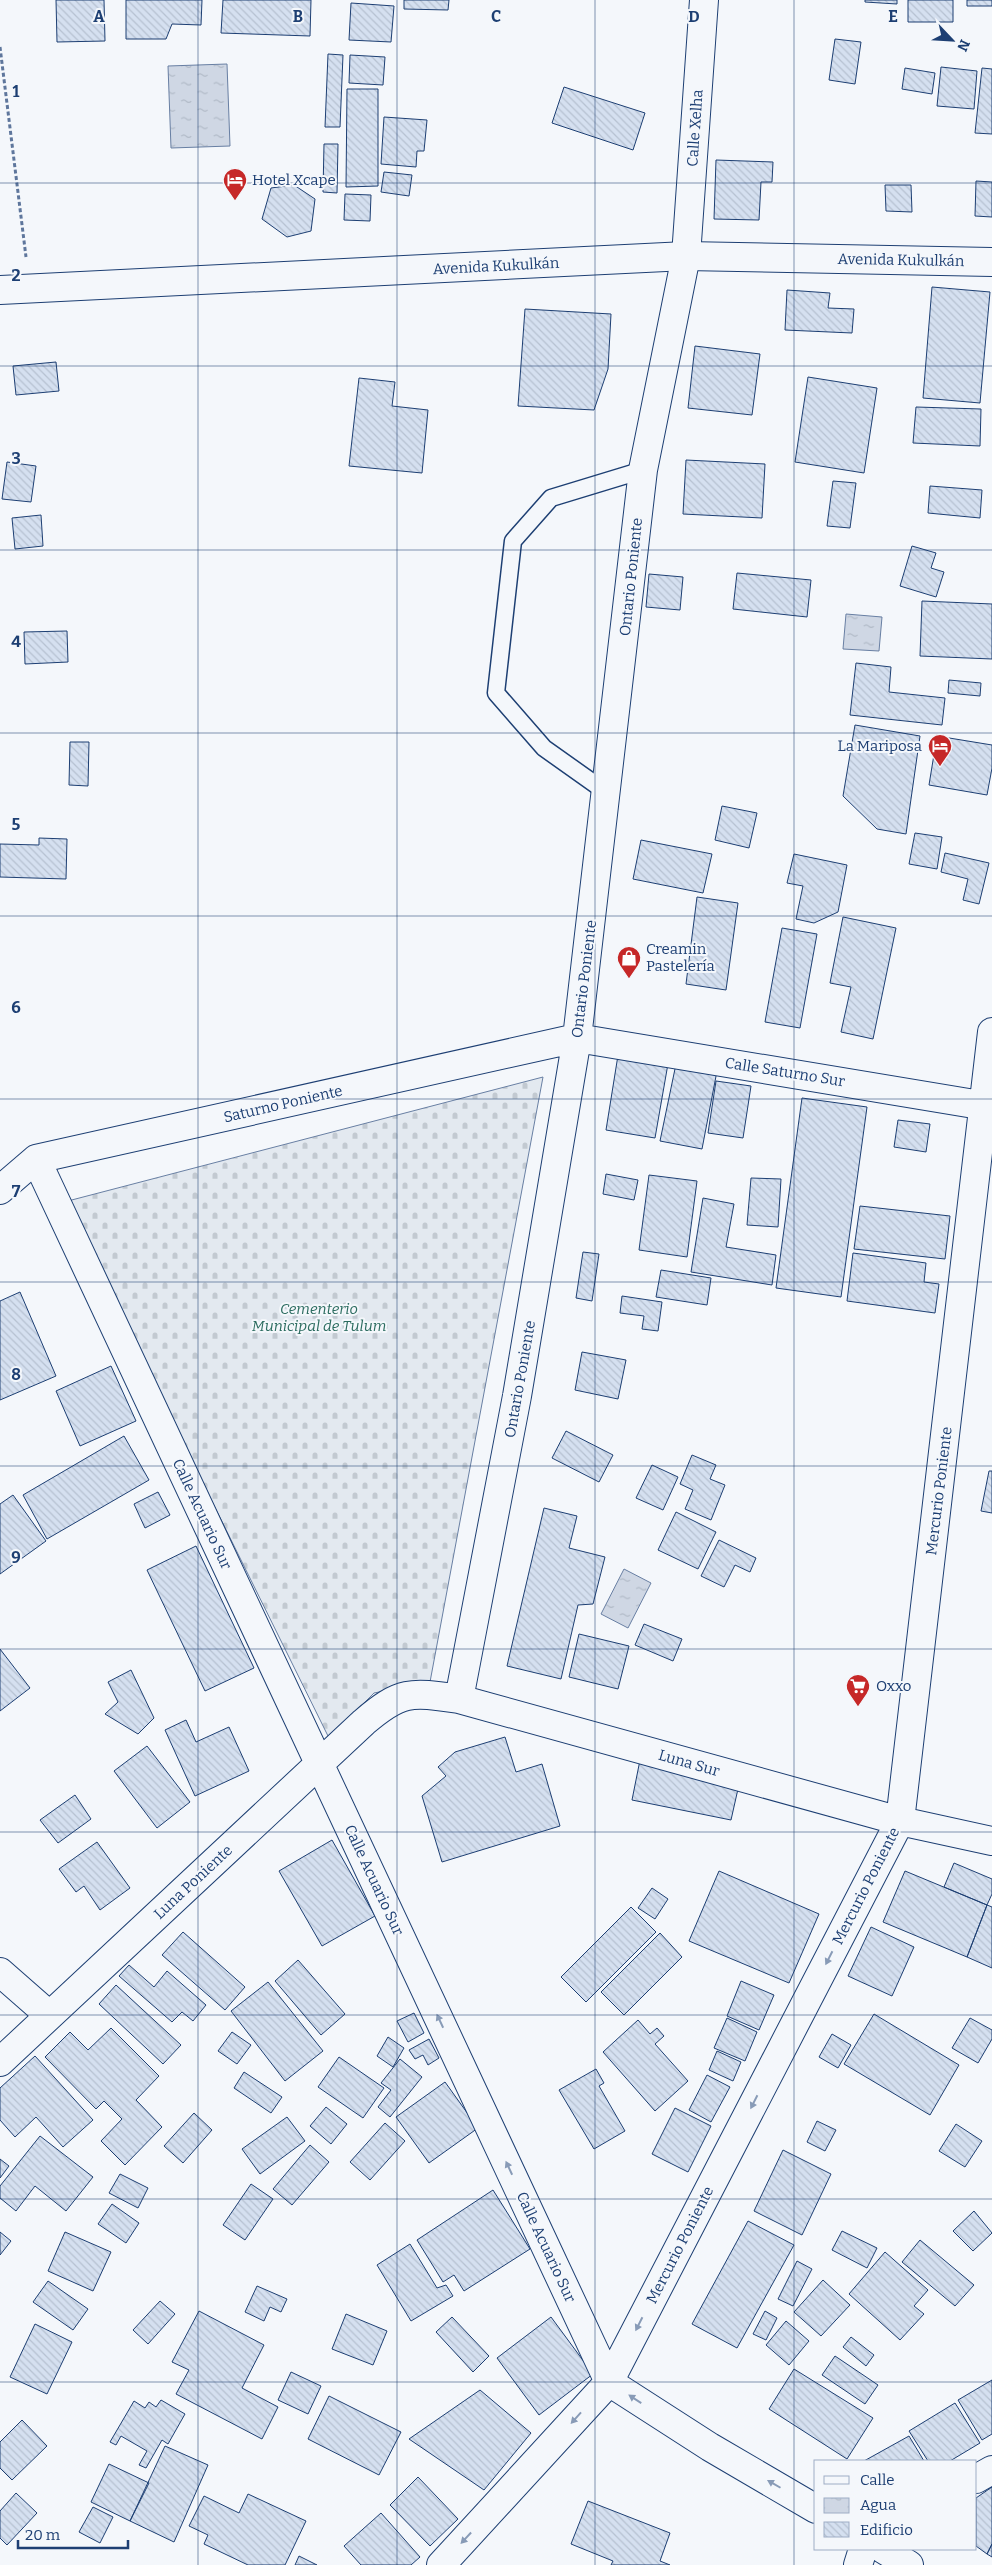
<svg xmlns="http://www.w3.org/2000/svg" width="992" height="2565" font-family="Bitter,serif">
	<defs>
		<pattern id="cemetery-stones" width="16" height="16" patternUnits="userSpaceOnUse" patternTransform="scale(1.25)"><rect width="16" height="16" fill="#e3e9f0"/><path d="M2 7V4a2 2 0 0 1 4 0v3zM10 15v-3a2 2 0 0 1 4 0v3z" fill="#c2c9d1"/></pattern>
		<pattern id="water-ripples" width="26" height="14" patternUnits="userSpaceOnUse" patternTransform="scale(1.25)"><rect width="26" height="14" fill="#cfd7e4"/><path d="M2 4q2-2 4 0t4 0M15 11q2-2 4 0t4 0" fill="none" stroke="#b1bac7"/></pattern>
		<pattern id="building-back-hatch" width="6" height="6" patternUnits="userSpaceOnUse" patternTransform="scale(1.25)"><rect width="6" height="6" fill="#d5e0f0"/><path d="M-1 5l2 2M0 0l6 6M5-1l2 2" fill="none" stroke="#b6c1d1"/></pattern>
	</defs>
	<rect width="100%" height="100%" fill="#f4f7fb"/>
	<path fill="url(#cemetery-stones)" stroke="#687fa3" d="M543 1077 430 1682 374 1693 329 1738 64 1202Z"/>
	<path fill="url(#water-ripples)" stroke="#687fa3" d="M227 64 230 146 171 148 168 66Z
		M846 614 882 617 879 651 843 649Z
		M624 1569 651 1583 628 1628 601 1614Z"/>
	<path fill="url(#building-back-hatch)" stroke="#1d3f73" d="M56 0H104L105 41 57 42Z
		M126 0H202L201 25 172 24 166 39H126Z
		M223 0H311L310 36 221 33Z
		M404 0H449L448 10 404 9Z
		M865 0H897V4L865 2Z
		M908 0H953V22H908Z
		M967 0H992V6H967Z
		M351 3 394 6 391 42 349 40Z
		M835 39 861 42 855 84 829 80Z
		M328 54 343 55 340 127H325Z
		M350 55 385 57 383 85 349 83Z
		M941 67 977 71 974 109 937 106Z
		M905 68 935 73 932 94 902 89Z
		M982 68 992 69V134L975 133Z
		M564 87 645 113 633 150 552 123Z
		M347 89H378V186L346 187Z
		M384 117 427 120 424 151H417L416 167 381 164Z
		M324 144H338L337 193 323 192Z
		M716 160 773 162 772 182H761L759 220 714 219Z
		M384 172 412 175 409 196 381 192Z
		M976 181 992 182V217L975 216Z
		M294 185 315 199 311 231 287 237 262 219 271 188Z
		M885 185H911L912 212 886 211Z
		M345 194 371 195 370 221 344 220Z
		M932 287 990 292 980 403 923 398Z
		M787 290 830 293 828 308 854 309 852 333 785 330Z
		M525 309 611 314 608 369 594 410 518 406Z
		M695 346 760 354 752 415 688 408Z
		M56 362 59 391 16 395 13 366Z
		M808 377 877 388 864 473 795 462Z
		M359 378 395 382 392 406 428 410 422 473 349 466Z
		M916 407 981 409 980 446 913 443Z
		M686 460 765 464 762 518 683 514Z
		M7 462 36 466 31 502 2 499Z
		M833 481 856 483 850 528 827 526Z
		M930 486 982 490 980 518 928 513Z
		M41 515 43 546 15 549 12 518Z
		M912 546 936 553 931 568 944 572 936 597 900 586Z
		M737 573 811 580 807 617 733 609Z
		M649 574 683 577 680 610 646 607Z
		M922 601 992 604V659L920 656Z
		M67 631 68 662 25 664 24 632Z
		M856 663 891 667 889 692 945 698 942 725 850 715Z
		M949 680 981 683 980 696 948 693Z
		M855 725 920 736 906 834 877 829 843 796Z
		M937 736 992 745V768L987 795 929 785Z
		M70 742H89L88 786 69 785Z
		M722 806 757 813 749 848 715 840Z
		M915 833 942 837 937 869 909 864Z
		M39 838 67 839 66 879 0 877V844L39 845Z
		M641 840 712 854 703 893 633 879Z
		M945 853 989 863 979 904 963 900 968 879 941 872Z
		M794 854 847 865 838 912 814 923 796 919 803 886 787 883Z
		M697 897 738 903 726 990 686 984Z
		M843 917 896 928 873 1039 841 1032 851 987 830 983Z
		M782 928 817 934 800 1028 765 1022Z
		M619 1049 669 1058 655 1138 606 1130Z
		M676 1064 717 1071 702 1149 660 1141Z
		M716 1081 751 1086 743 1138 708 1133Z
		M802 1098 867 1107 841 1297 776 1288Z
		M898 1120 930 1124 926 1152 894 1147Z
		M606 1174 638 1180 634 1200 603 1194Z
		M649 1175 697 1181 687 1257 639 1250Z
		M751 1178 781 1179 778 1227 747 1225Z
		M703 1198 734 1204 726 1247 776 1255 772 1285 691 1272Z
		M860 1206 950 1216 945 1259 854 1249Z
		M583 1252 599 1254 592 1301 576 1298Z
		M853 1253 926 1263 924 1282 939 1284 935 1313 847 1301Z
		M661 1270 711 1278 707 1305 656 1297Z
		M20 1292 56 1376 0 1400V1301Z
		M622 1296 662 1302 658 1331 642 1329 644 1316 620 1313Z
		M582 1352 626 1360 618 1399 575 1390Z
		M111 1366 136 1421 80 1446 56 1391Z
		M566 1431 613 1455 599 1482 552 1458Z
		M124 1436 149 1480 47 1539 23 1495Z
		M692 1455 716 1465 710 1479 725 1485 711 1520 685 1509 693 1490 680 1484Z
		M652 1465 678 1477 663 1510 636 1498Z
		M989 1471H992V1513L981 1511Z
		M158 1492 170 1515 145 1528 134 1504Z
		M13 1495 46 1541 0 1574V1504Z
		M544 1508 577 1516 569 1548 605 1557 593 1604 578 1605 561 1679 507 1666Z
		M676 1512 716 1532 698 1569 658 1550Z
		M719 1540 756 1558 750 1572 735 1565 724 1587 701 1576Z
		M196 1546 254 1668 205 1691 147 1570Z
		M644 1624 682 1639 673 1661 635 1645Z
		M579 1634 629 1646 618 1689 569 1677Z
		M0 1649 30 1688 0 1711Z
		M131 1670 154 1718 138 1734 105 1714 118 1702 108 1682Z
		M186 1720 196 1742 229 1727 249 1771 195 1796 165 1730Z
		M505 1737 516 1772 542 1764 560 1826 442 1862 422 1796 446 1776 438 1767 455 1752Z
		M147 1746 190 1802 157 1828 114 1771Z
		M640 1760 740 1780 731 1820 632 1800Z
		M75 1795 91 1819 58 1843 40 1820Z
		M332 1840 375 1916 322 1946 279 1871Z
		M97 1842 130 1888 100 1910 84 1886 76 1892 59 1869Z
		M954 1863 992 1879V1894L987 1905 944 1887Z
		M719 1871 819 1914 789 1983 689 1941Z
		M905 1871 987 1905 967 1957 883 1922Z
		M652 1888 668 1899 655 1919 638 1908Z
		M987 1905 992 1907V1968L967 1957Z
		M631 1907 656 1932 586 2002 561 1977Z
		M871 1927 914 1947 892 1996 848 1976Z
		M183 1932 245 1987 225 2010 162 1955Z
		M660 1933 682 1957 624 2015 601 1992Z
		M298 1960 345 2014 321 2035 275 1981Z
		M129 1965 154 1987 167 1971 206 2005 193 2021 182 2012 172 2022 119 1976Z
		M741 1981 774 1995 759 2030 727 2016Z
		M268 1982 323 2051 285 2081 231 2011Z
		M116 1985 181 2045 163 2064 99 2004Z
		M414 2013 424 2033 408 2042 397 2021Z
		M874 2014 959 2065 930 2115 844 2064Z
		M727 2018 757 2032 745 2061 714 2048Z
		M970 2018 992 2030V2039L978 2063 952 2048Z
		M638 2020 650 2034 657 2028 664 2036 655 2044 688 2081 655 2111 603 2052Z
		M111 2028 159 2076 136 2100 162 2127 125 2165 101 2141 122 2119 104 2101 96 2109 45 2057 70 2032 88 2050Z
		M232 2032 251 2045 237 2064 218 2051Z
		M832 2034 851 2045 838 2068 819 2057Z
		M388 2037 404 2048 393 2067 377 2056Z
		M429 2039 439 2058 428 2065 423 2055 415 2059 409 2050Z
		M717 2051 741 2062 733 2081 709 2070Z
		M35 2056 93 2120 63 2147 36 2117 15 2137 0 2120V2088Z
		M339 2057 384 2088 363 2118 318 2087Z
		M400 2059 422 2077 390 2117 378 2107 391 2090 381 2083Z
		M596 2069 604 2083 599 2086 625 2131 594 2149 559 2090Z
		M244 2072 282 2097 271 2113 234 2088Z
		M707 2075 730 2087 711 2122 689 2110Z
		M445 2082 478 2128 429 2163 396 2117Z
		M326 2107 347 2124 331 2144 310 2126Z
		M675 2108 711 2126 688 2172 652 2154Z
		M194 2113 212 2130 183 2163 164 2146Z
		M287 2117 305 2141 260 2174 242 2149Z
		M817 2121 836 2130 825 2151 807 2142Z
		M385 2123 405 2141 370 2180 350 2162Z
		M956 2124 982 2141 965 2167 939 2151Z
		M40 2136 93 2177 66 2211 35 2186 16 2211 0 2198V2186Z
		M310 2145 329 2162 292 2205 273 2189Z
		M783 2150 831 2174 802 2235 754 2211Z
		M0 2159 9 2166 0 2178Z
		M120 2174 148 2188 138 2208 109 2193Z
		M251 2184 273 2199 245 2240 223 2225Z
		M493 2190 530 2249 464 2291 454 2275 443 2282 417 2240Z
		M112 2204 139 2223 126 2243 98 2224Z
		M974 2211 992 2233 973 2251 953 2231Z
		M748 2221 794 2245 737 2348 692 2324Z
		M842 2231 877 2248 867 2268 832 2250Z
		M0 2232 11 2241 0 2255Z
		M65 2232 111 2252 93 2291 48 2271Z
		M920 2240 974 2285 955 2306 902 2262Z
		M410 2244 437 2288 446 2285 453 2296 411 2321 377 2265Z
		M885 2252 928 2290 914 2306 924 2314 900 2340 849 2294Z
		M797 2261 812 2269 793 2306 778 2299Z
		M823 2280 850 2305 821 2336 794 2312Z
		M48 2281 88 2309 73 2330 33 2302Z
		M257 2286 287 2299 281 2312 270 2307 264 2321 245 2312Z
		M160 2301 175 2314 148 2344 133 2330Z
		M199 2311 264 2345 242 2388 278 2407 262 2439 176 2394 189 2370 172 2362Z
		M765 2311 777 2318 766 2340 753 2334Z
		M346 2314 387 2331 373 2365 332 2349Z
		M452 2317 489 2356 473 2372 436 2332Z
		M551 2317 593 2374 539 2415 497 2358Z
		M786 2321 809 2341 789 2365 766 2345Z
		M35 2324 72 2342 47 2394 10 2377Z
		M851 2337 874 2355 866 2366 843 2347Z
		M835 2356 878 2385 865 2404 822 2375Z
		M794 2369 873 2418 847 2459 769 2409Z
		M291 2372 321 2386 308 2414 278 2400Z
		M992 2380V2434L982 2440 958 2400Z
		M480 2390 531 2433 484 2490 409 2439Z
		M329 2396 401 2432 379 2475 308 2439Z
		M161 2400 185 2414 168 2444 162 2440 146 2468 139 2465 147 2451 121 2436 116 2445 110 2442 134 2401 145 2408 149 2402 156 2407Z
		M955 2403 980 2443 950 2461H928L909 2431Z
		M22 2420 47 2446 12 2480 0 2468V2442Z
		M909 2436 924 2461H864Z
		M165 2446 208 2465 174 2542 130 2521Z
		M109 2464 149 2483 130 2521 91 2502Z
		M418 2477 458 2519 430 2546 390 2505Z
		M992 2487V2544L987 2554 976 2546V2498Z
		M16 2493 37 2513 7 2545 0 2538V2511Z
		M248 2494 306 2521 285 2565H248L204 2544 208 2535 189 2526 204 2496 239 2513Z
		M588 2501 670 2533 660 2561 670 2565H611L613 2561 571 2544Z
		M93 2507 113 2517 100 2543 79 2532Z
		M381 2513 420 2557 411 2565H361L344 2546Z
		M992 2544V2557L987 2554Z
		M299 2556 317 2565H295Z"/>
	<g fill="none" stroke-linecap="round" stroke-linejoin="round">
		<g stroke="#1d3f73" stroke-width="19">
			<path id="service" d="M606 792 544 748 496 693 513 541 551 498 643 470"/>
		</g>
		<g stroke="#1d3f73" stroke-width="30">
			<path id="minor" d="M36 1159 609 2382 710 2447 816 2509
				M0 1190 36 1159 577 1038 992 1107
				M459 1699 517 1396 577 1038 643 470 686 256 704 0
				M0 1972 49 2015
				M0 2062 364 1722C401 1690 411 1692 459 1699L900 1821 992 1841
				M976 2479 992 2470
				M883 2549 909 2565
				M441 2565 609 2382 900 1821 992 1032
				M858 2565 863 2549"/>
		</g>
		<g stroke="#1d3f73" stroke-width="30">
			<path id="tertiary" d="M0 290 686 256 992 262"/>
		</g>
		<path stroke="#5e769c" stroke-width="3" stroke-dasharray="4 2.5" stroke-linecap="butt" d="M0 47 26 257"/>
		<use href="#service" stroke="#f4f7fb" stroke-width="16"/>
		<use href="#minor" stroke="#f4f7fb" stroke-width="28"/>
		<use href="#tertiary" stroke="#f4f7fb" stroke-width="28"/>
	</g>
	<defs><path id="oneway-solid" d="M-6-.8H1V-3.2L6.5 0L1 3.2V.8H-6Z" transform="scale(1.25)"/></defs>
	<g fill="#889bb7">
		<use href="#oneway-solid" transform="translate(829 1958) rotate(117)"/>
		<use href="#oneway-solid" transform="translate(440 2021) rotate(-115)"/>
		<use href="#oneway-solid" transform="translate(754 2102) rotate(117)"/>
		<use href="#oneway-solid" transform="translate(509 2168) rotate(-115)"/>
		<use href="#oneway-solid" transform="translate(639 2324) rotate(117)"/>
		<use href="#oneway-solid" transform="translate(635 2399) rotate(-147)"/>
		<use href="#oneway-solid" transform="translate(576 2418) rotate(132)"/>
		<use href="#oneway-solid" transform="translate(774 2484) rotate(-150)"/>
		<use href="#oneway-solid" transform="translate(466 2538) rotate(133)"/>
	</g>
	<path fill="none" stroke="#1d3f73" stroke-width="1" stroke-opacity="0.55" d="M198 0V2565M397 0V2565M595 0V2565M794 0V2565M0 183H992M0 366H992M0 550H992M0 733H992M0 916H992M0 1099H992M0 1282H992M0 1466H992M0 1649H992M0 1832H992M0 2015H992M0 2199H992M0 2382H992"/>
	<defs>
		<g id="hotel-pin" transform="scale(1.25)"><path d="M0 17L-7.5 6A9.5 9.5 0 1 1 7.5 6Z" fill="#c62828" stroke="#f4f7fb"/><path d="M-6-4.5h1.5V1H6V5H4.5V3h-9V5H-6ZM-4 0a1.8 1.8 0 1 1 3.6 0ZM.5 0V-2.5h3Q6-2.5 6 0Z" fill="#fff"/></g>
		<g id="shop-pin" transform="scale(1.25)"><path d="M0 17L-7.5 6A9.5 9.5 0 1 1 7.5 6Z" fill="#c62828" stroke="#f4f7fb"/><path d="M-5-2.5h2.3a2.7 3.5 0 0 1 5.4 0H5L5.5 6h-11ZM-1.5-2.5h3a1.5 2.3 0 0 0-3 0Z" fill="#fff"/></g>
		<g id="supermarket-pin" transform="scale(1.25)"><path d="M0 17L-7.5 6A9.5 9.5 0 1 1 7.5 6Z" fill="#c62828" stroke="#f4f7fb"/><path d="M-6-5.5h2.5l.6 2H6L4.5 2H-2.5L-4.4-4H-6ZM-1.5 3.2a1.3 1.3 0 1 0 .1 0ZM3 3.2a1.3 1.3 0 1 0 .1 0Z" fill="#fff"/></g>
	</defs>
	<g fill-rule="evenodd">
		<use href="#hotel-pin" x="235" y="180"/>
		<use href="#hotel-pin" x="940" y="746"/>
		<use href="#shop-pin" x="629" y="958"/>
		<use href="#supermarket-pin" x="858" y="1686"/>
	</g>
	<g text-anchor="middle" stroke-width="4" stroke-linejoin="round" paint-order="stroke">
		<g font-size="15" fill="#1d3f73" stroke="#f4f7fb">
			<text transform="translate(695 128) rotate(-86)" y="5">Calle Xelha</text>
			<text transform="translate(901 260) rotate(1)" y="5">Avenida Kukulkán</text>
			<text transform="translate(496 266) rotate(-3)" y="5">Avenida Kukulkán</text>
			<text transform="translate(631 577) rotate(-84)" y="5">Ontario Poniente</text>
			<text transform="translate(584 979) rotate(-83)" y="5">Ontario Poniente</text>
			<text transform="translate(785 1072) rotate(9)" y="5">Calle Saturno Sur</text>
			<text transform="translate(283 1104) rotate(-13)" y="5">Saturno Poniente</text>
			<text transform="translate(520 1379) rotate(-80)" y="5">Ontario Poniente</text>
			<text transform="translate(939 1491) rotate(-83)" y="5">Mercurio Poniente</text>
			<text transform="translate(202 1514) rotate(65)" y="5">Calle Acuario Sur</text>
			<text transform="translate(689 1763) rotate(16)" y="5">Luna Sur</text>
			<text transform="translate(374 1880) rotate(65)" y="5">Calle Acuario Sur</text>
			<text transform="translate(193 1882) rotate(-43)" y="5">Luna Poniente</text>
			<text transform="translate(866 1886) rotate(-63)" y="5">Mercurio Poniente</text>
			<text transform="translate(680 2245) rotate(-63)" y="5">Mercurio Poniente</text>
			<text transform="translate(546 2247) rotate(65)" y="5">Calle Acuario Sur</text>
		</g>
		<g font-size="15" fill="#1d3f73" stroke="#f4f7fb" text-anchor="start">
			<text x="252" y="185">Hotel Xcape</text>
			<text x="922" y="751" text-anchor="end">La Mariposa</text>
			<text x="646" y="954">Creamin<tspan x="646" dy="17">Pastelería</tspan></text>
			<text x="876" y="1691">Oxxo</text>
		</g>
		<g font-size="15" font-style="italic" fill="#2c6c60" stroke="#f4f7fb">
			<text x="319" y="1314">Cementerio<tspan x="319" dy="17">Municipal de Tulum</tspan></text>
		</g>
	</g>
	<g font-size="16" text-anchor="middle" font-weight="bold" fill="#1d3f73" stroke="#f4f7fb" stroke-width="4" stroke-linejoin="round" paint-order="stroke">
		<text x="99" y="22">A</text>
		<text x="298" y="22">B</text>
		<text x="496" y="22">C</text>
		<text x="694" y="22">D</text>
		<text x="893" y="22">E</text>
		<text x="16" y="97">1</text>
		<text x="16" y="281">2</text>
		<text x="16" y="464">3</text>
		<text x="16" y="647">4</text>
		<text x="16" y="830">5</text>
		<text x="16" y="1013">6</text>
		<text x="16" y="1197">7</text>
		<text x="16" y="1380">8</text>
		<text x="16" y="1563">9</text>
	</g>
	<rect x="814" y="2460" width="162" height="90" fill="#f4f7fb" stroke="#9eadc5"/>
	<rect x="824" y="2476" width="25" height="8" fill="#f4f7fb" stroke="#9eadc5"/>
	<text x="860" y="2485" font-size="15" fill="#1d3f73">Calle</text>
	<rect x="824" y="2498" width="25" height="15" fill="url(#water-ripples)" stroke="#9eadc5"/>
	<text x="860" y="2510" font-size="15" fill="#1d3f73">Agua</text>
	<rect x="824" y="2522" width="25" height="15" fill="url(#building-back-hatch)" stroke="#9eadc5"/>
	<text x="860" y="2535" font-size="15" fill="#1d3f73">Edificio</text>
	<g transform="translate(952 40) rotate(115)" stroke="#f4f7fb" stroke-width="4" paint-order="stroke">
	<path d="M0-4L9 19L0 12L-9 19Z" fill="#1d3f73"/>
	<text y="-8" font-size="14" font-weight="bold" text-anchor="middle" fill="#1d3f73">N</text>
	</g>
	<path d="M18 2540v8h110v-8" fill="none" stroke="#1d3f73" stroke-width="2.5"/>
	<text x="25" y="2540" font-size="15" fill="#1d3f73" stroke="#f4f7fb" stroke-width="4" paint-order="stroke">20 m</text>
</svg>
